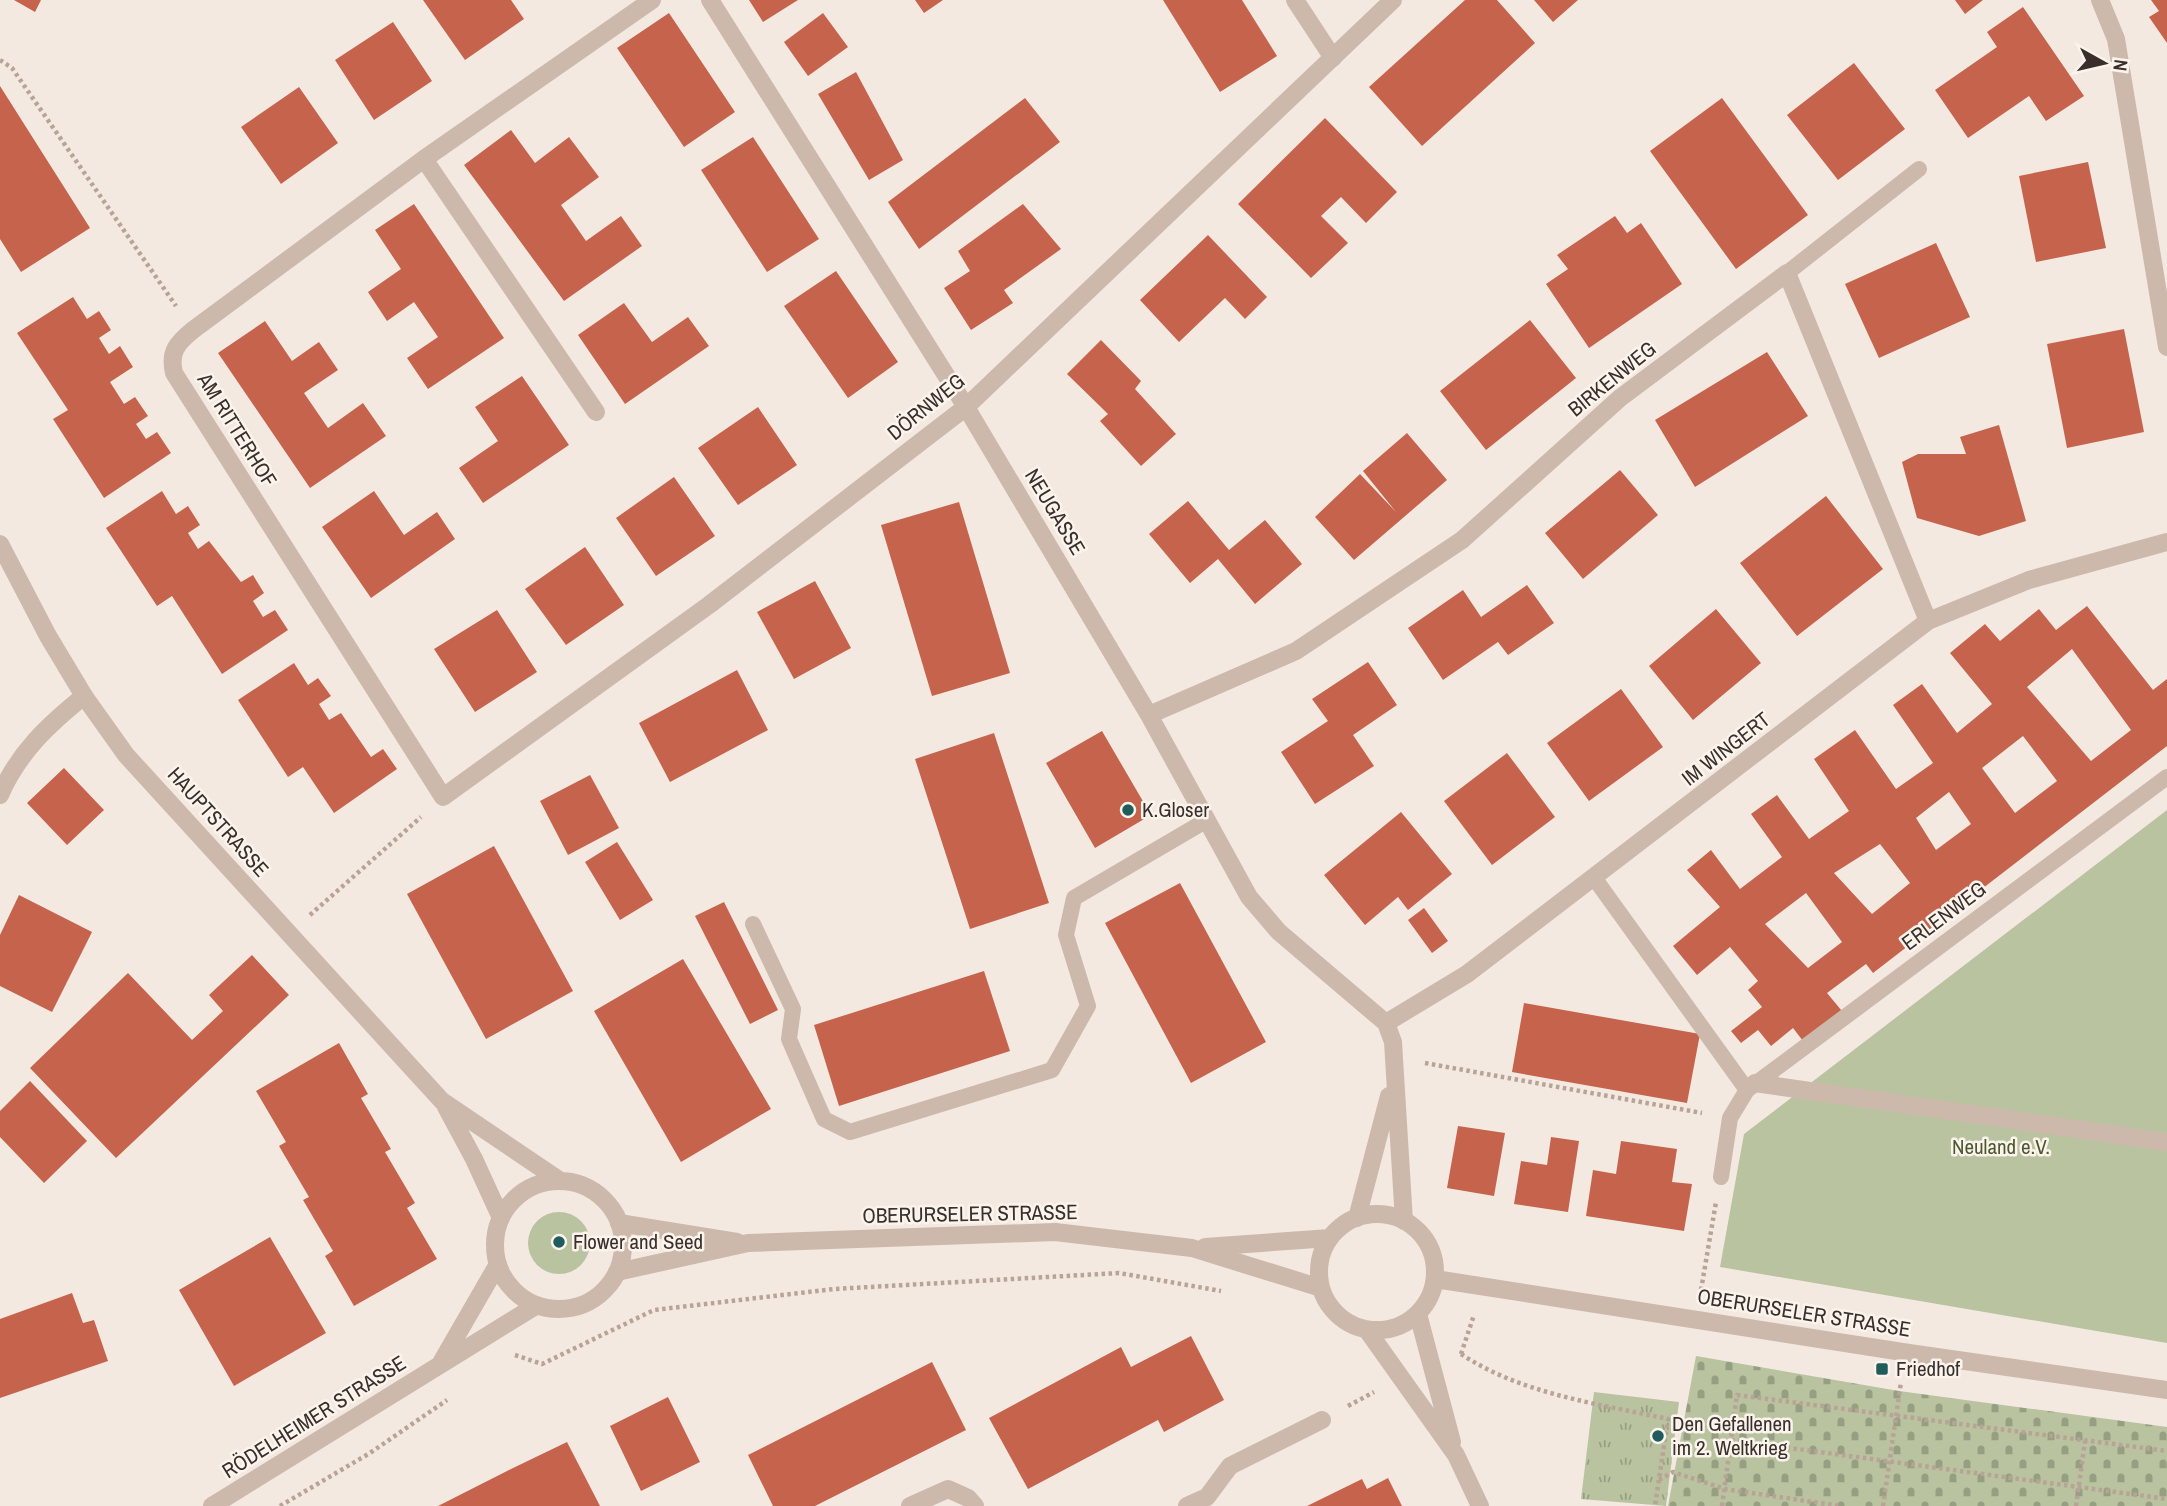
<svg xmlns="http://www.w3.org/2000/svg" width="2167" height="1506" font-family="'Archivo Narrow',sans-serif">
	<defs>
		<pattern id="cemetery-stones" width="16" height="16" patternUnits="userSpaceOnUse" patternTransform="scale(1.75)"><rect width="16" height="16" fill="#b9c3a0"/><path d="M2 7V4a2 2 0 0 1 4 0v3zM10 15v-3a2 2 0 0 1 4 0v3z" fill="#979f83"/></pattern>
		<pattern id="park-tufts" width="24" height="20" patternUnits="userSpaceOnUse" patternTransform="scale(1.75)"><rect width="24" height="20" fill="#b9c3a0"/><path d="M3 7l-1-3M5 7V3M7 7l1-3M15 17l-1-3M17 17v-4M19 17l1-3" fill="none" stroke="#979f83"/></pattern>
	</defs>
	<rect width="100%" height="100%" fill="#f3e9e1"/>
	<path fill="#b9c3a0" d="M2167 810V1343L1720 1267 1744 1134Z
		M528 1243a31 31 0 1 1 62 0a31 31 0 1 1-62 0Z"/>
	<path fill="url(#cemetery-stones)" d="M1696 1356 1899 1391 2167 1427V1506H1668Z"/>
	<path fill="url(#park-tufts)" d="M1594 1392 1679 1402 1666 1506 1581 1499Z"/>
	<path fill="#c6634c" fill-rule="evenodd" d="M14 0H41L35 12Z
		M423 0H511L524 19 465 60Z
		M749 0H798L763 22Z
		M915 0H943L924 13Z
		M1163 0H1242L1277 56 1220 92Z
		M1465 0H1497L1535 43 1422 146 1369 87Z
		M1534 0H1578L1553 22Z
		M1955 0H1983L1965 14Z
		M2151 0H2167V43L2149 17 2159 11Z
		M2023 7 2084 96 2046 121 2029 96 1968 138 1935 90 1997 47 1987 32Z
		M669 13 735 112 684 147 617 48Z
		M823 13 848 47 808 76 784 42Z
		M393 22 432 81 374 120 335 60Z
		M1854 63 1905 129 1838 180 1787 115Z
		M856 72 903 160 869 180 818 94Z
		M0 86 90 228 21 272 0 239Z
		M299 87 338 143 281 184 241 127Z
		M1025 98 1060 142 919 249 888 202Z
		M1722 98 1808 215 1736 269 1650 151Z
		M1325 118 1397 192 1366 223 1341 197 1321 216 1348 243 1311 278 1238 204Z
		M511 130 535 163 569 137 599 177 561 205 586 241 621 216 642 246 564 301 464 165Z
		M753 137 819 239 767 272 701 170Z
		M2088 162 2106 248 2036 262 2019 176Z
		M414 204 504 338 428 389 407 358 438 337 414 302 387 321 368 292 401 269 375 230Z
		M1023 204 1061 249 1004 290 1013 303 971 330 944 288 970 271 958 251Z
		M1615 216 1627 233 1641 223 1682 284 1589 348 1546 284 1568 269 1557 255Z
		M1208 235 1267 297 1245 319 1225 298 1179 342 1140 300Z
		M1936 243 1970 317 1879 358 1845 284Z
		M836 271 898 362 848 398 784 306Z
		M73 297 87 319 99 311 111 330 99 338 109 354 120 346 133 367 110 382 124 404 135 397 148 416 136 424 146 439 157 432 171 453 104 498 53 419 68 410 17 333Z
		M624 303 652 342 688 317 709 346 625 404 578 335Z
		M1530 320 1576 378 1486 450 1440 391Z
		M265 321 292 361 319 342 338 370 304 393 328 428 363 403 386 436 310 488 218 353Z
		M2124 329 2144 432 2067 448 2047 344Z
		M1101 340 1141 381 1135 389 1176 434 1141 466 1100 421 1108 414 1067 374Z
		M1767 352 1808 416 1695 487 1655 420Z
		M522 376 569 445 483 503 459 468 498 441 475 407Z
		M758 407 797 465 738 505 698 448Z
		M1999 425 2026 521 1979 536 1917 518 1902 462 1918 454H1966L1960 437Z
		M1407 433 1447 480 1354 560 1315 517 1360 474 1396 512 1363 471Z
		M1620 470 1658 515 1583 579 1545 533Z
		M674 477 715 536 656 576 616 518Z
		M162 491 176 514 188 506 200 525 188 533 198 549 209 541 241 582 253 575 264 593 253 601 263 617 275 610 288 630 222 674 172 596 157 606 106 528Z
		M374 491 404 535 437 512 455 539 371 598 322 527Z
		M1826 496 1883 569 1797 636 1740 563Z
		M1188 501 1229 550 1265 520 1302 564 1255 604 1218 559 1190 583 1149 534Z
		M959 502 1010 673 932 696 881 525Z
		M585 547 624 605 566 645 525 589Z
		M815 581 851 648 794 679 757 612Z
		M1527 585 1554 623 1508 655 1498 642 1443 680 1408 628 1463 590 1481 617Z
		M2087 606 2153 690 2167 679V746L1873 973 1866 964 1827 993 1842 1011 1803 1041 1793 1028 1771 1046 1758 1030 1741 1043 1731 1031 1762 1007 1748 990 1758 981 1730 947 1697 975 1673 946 1720 907 1687 870 1711 850 1740 889 1782 857 1751 814 1777 795 1809 839 1849 811 1814 759 1855 730 1896 789 1933 763 1893 705 1922 684 1957 733 1992 704 1950 653 1985 624 2000 641 2039 609 2056 630ZM2072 649 2131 730 2091 761 2027 687ZM2023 736 2057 781 2015 813 1982 768ZM1949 792 1971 824 1936 850 1916 818ZM1880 844 1910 883 1872 914 1834 873ZM1806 893 1842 942 1808 968 1765 924Z
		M1716 609 1761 663 1693 720 1649 666Z
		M497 610 537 672 475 712 434 649Z
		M1368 662 1397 705 1353 735 1374 766 1315 804 1281 752 1328 721 1312 699Z
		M294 663 308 685 318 678 331 696 319 704 329 720 341 713 371 757 383 749 397 769 334 813 303 767 288 777 238 700Z
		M737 670 768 730 670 782 639 723Z
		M1621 689 1663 747 1589 801 1547 743Z
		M1102 731 1151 815 1095 848 1046 763Z
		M994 733 1049 903 970 929 915 759Z
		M1507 753 1555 817 1492 865 1444 801Z
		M64 768 104 810 67 845 27 803Z
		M590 775 619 828 568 855 540 801Z
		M1401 812 1452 874 1408 910 1398 897 1365 925 1324 875Z
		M617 842 653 900 620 920 585 862Z
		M494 846 573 991 486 1039 407 894Z
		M1180 883 1266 1042 1191 1083 1105 923Z
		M19 895 92 932 52 1012 0 986V935Z
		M724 902 778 1010 750 1024 695 916Z
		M1424 908 1448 941 1432 953 1408 920Z
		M252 955 289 995 116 1158 30 1068 128 973 192 1040 223 1011 209 995Z
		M683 959 771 1109 681 1162 594 1011Z
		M984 971 1010 1051 839 1106 814 1025Z
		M1524 1003 1700 1034 1687 1103 1512 1072Z
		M339 1043 368 1094 361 1098 391 1149 385 1152 415 1203 407 1208 437 1259 354 1306 325 1256 333 1251 303 1200 309 1197 279 1146 286 1142 256 1091Z
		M30 1081 87 1141 44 1183 0 1137V1111Z
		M1458 1126 1505 1133 1494 1196 1447 1188Z
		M1551 1137 1579 1141 1568 1212 1514 1204 1521 1161 1547 1165Z
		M1621 1141 1677 1149 1672 1182 1692 1184 1684 1231 1586 1216 1593 1170 1616 1174Z
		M270 1237 326 1333 234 1386 179 1290Z
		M72 1293 83 1323 94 1320 108 1361 0 1398V1319Z
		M1191 1336 1224 1400 1164 1432 1158 1420 1028 1489 989 1418 1121 1347 1131 1367Z
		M932 1362 966 1430 815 1506H773L748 1455Z
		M668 1397 700 1462 641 1491 610 1426Z
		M567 1442 600 1506H438L511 1469Z
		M1388 1478 1402 1506H1307L1362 1479 1367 1489Z"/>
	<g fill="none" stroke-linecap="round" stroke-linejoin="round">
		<path stroke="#b8a396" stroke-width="4.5" stroke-dasharray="3.5 3.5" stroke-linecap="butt" d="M0 60 12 68 176 306
			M310 915 421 817
			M1425 1063 1702 1113
			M1701 1290 1716 1202
			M1461 1354C1521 1394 1599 1404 1668 1419L1655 1506
			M1461 1354 1474 1315
			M515 1355 542 1364 654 1310 834 1289 1119 1273 1221 1291
			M1348 1406 1374 1392
			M1731 1440 2167 1499
			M1659 1480 1673 1472 1725 1489 1840 1506
			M280 1506 370 1453 447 1400
			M1722 1506 1737 1395 2167 1451
			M1883 1506 1901 1382
			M2076 1506 2085 1441"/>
		<path stroke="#ccb9ac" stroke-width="16" d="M1787 273 1919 169
			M1595 879 1747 1090
			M753 924 793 1009 789 1039 824 1119 850 1132 1052 1070 1088 1006 1066 935 1074 898 1207 820
			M1721 1177 1730 1118 1747 1090 2167 777"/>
		<path stroke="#ccb9ac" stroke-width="18" d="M1755 1083 2167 1142"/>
		<path stroke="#ccb9ac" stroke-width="18" d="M652 0 424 159 193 330C177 343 169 352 174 373L443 797 709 605 966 407 1393 0
			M710 0 966 407 1149 715 1249 897 1279 932 1386 1023 1393 1042 1404 1221
			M1295 0 1333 58
			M2100 0 2116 39 2167 347
			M424 159 596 412
			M1149 715 1296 651 1462 540 1620 398 1787 273 1928 621
			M0 795C19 752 48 725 84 696
			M1386 1023 1467 974 1928 621 2029 580 2167 542
			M1319 1272a58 58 0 1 1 116 0a58 58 0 1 1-116 0Z
			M1357 1218 1389 1096
			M619 1223 737 1242
			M1205 1247 1330 1238
			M617 1272 748 1243 1055 1232 1192 1248 1321 1288
			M1435 1279 1909 1353 2167 1390
			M1418 1314 1452 1442
			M1367 1330 1456 1455 1480 1506
			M910 1506 948 1489 968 1498 975 1506
			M1187 1506 1207 1497 1230 1466 1322 1420"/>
		<path stroke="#ccb9ac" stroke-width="18" d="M0 544 48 636 84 696 126 755 442 1101 559 1180
			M446 1107 474 1159 501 1218
			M495 1245a64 64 0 1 1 128 0a64 64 0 1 1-128 0Z
			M442 1361 498 1264
			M212 1506 537 1305"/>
	</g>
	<g fill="#205c5c" stroke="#fbf4ed" stroke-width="2.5">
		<circle cx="1128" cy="810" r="7"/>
		<circle cx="559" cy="1242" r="7"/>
		<rect x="1875" y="1362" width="14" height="14" rx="3.5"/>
		<circle cx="1658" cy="1436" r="7"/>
	</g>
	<g text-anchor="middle" stroke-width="5" stroke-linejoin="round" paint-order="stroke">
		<g font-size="21" fill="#3a2f2b" stroke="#fbf4ed">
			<text transform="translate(1612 379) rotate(-39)" y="7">BIRKENWEG</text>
			<text transform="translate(926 407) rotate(-39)" y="7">DÖRNWEG</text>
			<text transform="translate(237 430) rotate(58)" y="7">AM RITTERHOF</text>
			<text transform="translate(1055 512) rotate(59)" y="7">NEUGASSE</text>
			<text transform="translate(1726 749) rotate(-38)" y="7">IM WINGERT</text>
			<text transform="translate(218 822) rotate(48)" y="7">HAUPTSTRASSE</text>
			<text transform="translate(1944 916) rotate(-37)" y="7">ERLENWEG</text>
			<text transform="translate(970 1214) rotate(-1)" y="7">OBERURSELER STRASSE</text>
			<text transform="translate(1804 1313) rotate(9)" y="7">OBERURSELER STRASSE</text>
			<text transform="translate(314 1417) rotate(-32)" y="7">RÖDELHEIMER STRASSE</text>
		</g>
		<g font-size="21" fill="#3a2f2b" stroke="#fbf4ed" text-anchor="start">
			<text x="1142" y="817">K.Gloser</text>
			<text x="573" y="1249">Flower and Seed</text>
			<text x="1896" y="1376">Friedhof</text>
			<text x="1672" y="1431">Den Gefallenen<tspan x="1672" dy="24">im 2. Weltkrieg</tspan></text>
		</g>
		<g font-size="21" fill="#4c592e" stroke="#fbf4ed">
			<text x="2001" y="1154">Neuland e.V.</text>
		</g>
	</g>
	<g transform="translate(2104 63) rotate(98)" stroke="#fbf4ed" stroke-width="5" paint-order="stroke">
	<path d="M0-5L12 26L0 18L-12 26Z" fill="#3a2f2b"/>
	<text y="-10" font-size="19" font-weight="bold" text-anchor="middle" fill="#3a2f2b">N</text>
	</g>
</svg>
